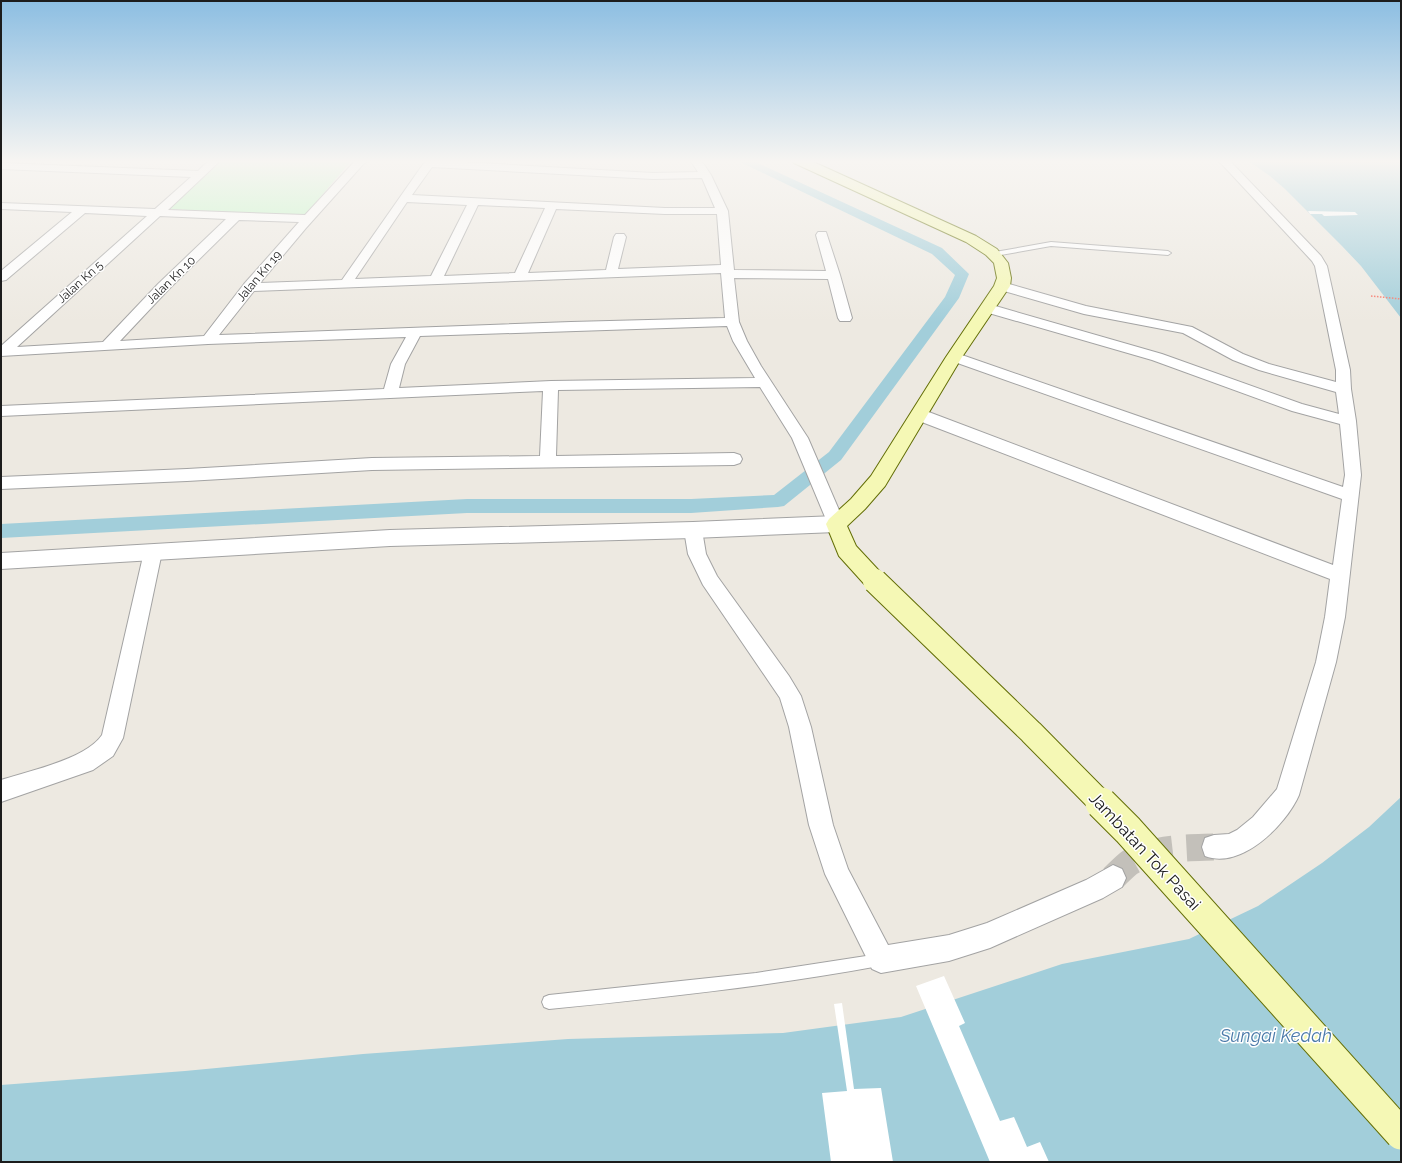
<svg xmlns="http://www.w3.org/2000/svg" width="1402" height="1163" font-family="Raleway,sans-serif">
	<rect width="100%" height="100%" fill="#ede9e1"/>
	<path fill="#bef8c2" d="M223 160H352L304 216 169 209Z"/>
	<path fill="#a2ceda" d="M1247 160H1401V318L1361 266 1342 246 1285 189 1270 176Z
		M1401 797V1162H1V1085L185 1071 363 1054 568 1039 783 1033 901 1017 1062 964 1189 939 1258 906 1322 863 1369 827Z"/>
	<path fill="#fff" d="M1308 211 1355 212 1358 215 1324 216 1322 214H1310Z
		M944 976 965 1023 959 1026 1000 1121 1014 1117 1027 1147 1040 1142 1049 1162H990L916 986Z
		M842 1003 854 1089 881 1088 893 1162H831L822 1093 847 1091 834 1004Z"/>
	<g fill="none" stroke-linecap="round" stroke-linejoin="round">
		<path fill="#a2ceda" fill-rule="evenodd" d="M736 160H751L942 248 969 274 959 298 841 460 784 506 778 507 691 513H467L1 538V524L467 499H691L774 495 829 452 945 297 955 275 932 254Z"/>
		<path stroke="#c3c0ba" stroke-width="27" stroke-dasharray="27 14" stroke-linecap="butt" d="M1113 878C1118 873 1123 868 1129 863 1154 847 1186 848 1214 847"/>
		<g stroke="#a3a3a3" stroke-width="2">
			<path id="service" d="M1051 242 1168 251 1171 253 1168 255 1051 246 995 256 992 254 995 252Z
				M879 954 883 956 885 960 883 964 879 966C770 986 660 998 549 1009L544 1007 542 1002 544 997 549 995 756 973Z"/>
		</g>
		<g stroke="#a3a3a3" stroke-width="2">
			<path id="minor" d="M209 160H221L168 210 305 215 356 160H367L306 228 260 283 342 280 426 160 653 173 698 172 690 160H701L711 175 728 211 734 270 826 271 816 235 818 232H826L840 275 852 318 850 321H840L838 318 828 279 734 278 739 322 747 341 761 366 808 438 845 524 842 529 836 531 830 529 792 438 760 387 558 390 556 456 734 453 740 455 742 459 740 463 734 465 372 470 187 481 1 489V477L187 469 372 458 540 456 543 391 1 416V406L384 389 391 364 406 337 208 344 1 356V346L147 216 85 213 6 280 1 281V271L72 212 1 209V203L155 209 191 177 1 169V163L198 171ZM432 167 653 179 702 178 715 208H665L412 195ZM407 202 467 205 431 276 355 279ZM478 205 545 208 515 273 444 276ZM556 209 665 214H717L721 265 618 269 626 237 624 234H616L614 237 606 270 528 273ZM160 216 226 219 158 284 103 342 17 347ZM239 220 299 222 244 284 204 336 120 341 168 290ZM721 273 725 318 571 322 219 335 254 291ZM727 326 733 341 755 378 551 381 399 388 405 364 420 336Z
				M1218 160H1229L1321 256 1327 266 1350 370 1351 389 1356 421 1361 475 1345 617 1336 662 1299 795C1286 825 1241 870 1205 856L1202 847 1205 838 1214 835 1229 834 1237 830 1253 817 1277 789 1316 662 1325 617 1330 579 914 419 912 415 914 411 920 410 926 411 1333 565 1342 499 949 360 947 357 949 354 954 353 959 354 1343 487 1345 475 1340 424 1292 411 1152 360 982 311 980 308 982 305H992L1162 354 1302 404 1339 414 1336 392 1259 370 1233 360 1183 333 1084 314 997 289 996 286 997 283 1002 282 1086 306 1192 327 1243 354 1269 364 1336 382V370L1315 266 1312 261Z
				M693 523 699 525 702 530 706 554 717 576 789 676 801 696 811 727 833 825 848 869 888 945 949 935 987 923 1086 880 1113 865 1122 869 1126 878 1122 887 1103 898 990 948 949 961 881 973 872 969 825 874 809 825 789 727 780 698 703 585 688 554 684 530 687 525Z
				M153 545 160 547 162 552 123 738 113 756 93 770 1 802V780C29 771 86 759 102 735L144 552 146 547Z"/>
		</g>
		<g stroke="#a3a3a3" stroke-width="2">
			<path id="tertiary" d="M836 516 843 519 846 524 843 529 836 532 693 538 390 546 1 569V553L390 530 693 522Z"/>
		</g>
		<g stroke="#646f07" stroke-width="2">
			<path id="secondary" d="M792 160H809L976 236 997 249 1008 263 1011 278 1010 286 962 357 885 486 865 509 847 526 856 546 883 575 886 581 883 587 875 590 867 587 839 556 826 524 829 519 851 499 871 476 946 357 994 286 997 278 994 263 986 255 966 242 794 163Z"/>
		</g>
		<path stroke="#f77769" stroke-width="1.5" stroke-dasharray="1.5 1.5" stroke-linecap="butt" d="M1371 296 1401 299"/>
		<use href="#service" fill="#fff" fill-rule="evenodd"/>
		<use href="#minor" fill="#fff" fill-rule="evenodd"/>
		<use href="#tertiary" fill="#fff" fill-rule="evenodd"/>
		<use href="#secondary" fill="#f5f8b5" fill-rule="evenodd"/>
		<g stroke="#646f07" stroke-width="26" stroke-linecap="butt">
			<path id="secondary-bridge-far1" d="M875 581 1031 732 1102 804"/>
		</g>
		<g stroke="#646f07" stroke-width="33" stroke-linecap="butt">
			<path id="secondary-bridge" d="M1101 803 1128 830 1401 1134"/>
		</g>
		<use href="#secondary-bridge-far1" stroke="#f5f8b5" stroke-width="24"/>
		<use href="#secondary-bridge" stroke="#f5f8b5" stroke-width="31"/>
	</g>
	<linearGradient id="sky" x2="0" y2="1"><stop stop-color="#8cbee2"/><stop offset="0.5" stop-color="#f7f5f2"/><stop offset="1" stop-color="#f7f5f2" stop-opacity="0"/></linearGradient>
	<rect width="1402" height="323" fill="url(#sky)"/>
	<g text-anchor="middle" stroke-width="3" stroke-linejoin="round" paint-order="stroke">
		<g font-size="12" fill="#1c1c1c" stroke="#fff">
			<text transform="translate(259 276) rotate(-50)" y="4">Jalan Kn 19</text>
			<text transform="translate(171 280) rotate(-44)" y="4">Jalan Kn 10</text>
			<text transform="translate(80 282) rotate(-42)" y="4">Jalan Kn 5</text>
		</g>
		<g font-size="17" fill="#1c1c1c" stroke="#fff">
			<text transform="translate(1145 851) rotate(47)" y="6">Jambatan Tok Pasai</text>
		</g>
		<g font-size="18" font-style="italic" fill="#4b7aa9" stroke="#fff">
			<text x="1276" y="1042">Sungai Kedah</text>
		</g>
	</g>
	<rect width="1402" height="1163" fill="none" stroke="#1c1c1c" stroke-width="4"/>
</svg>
